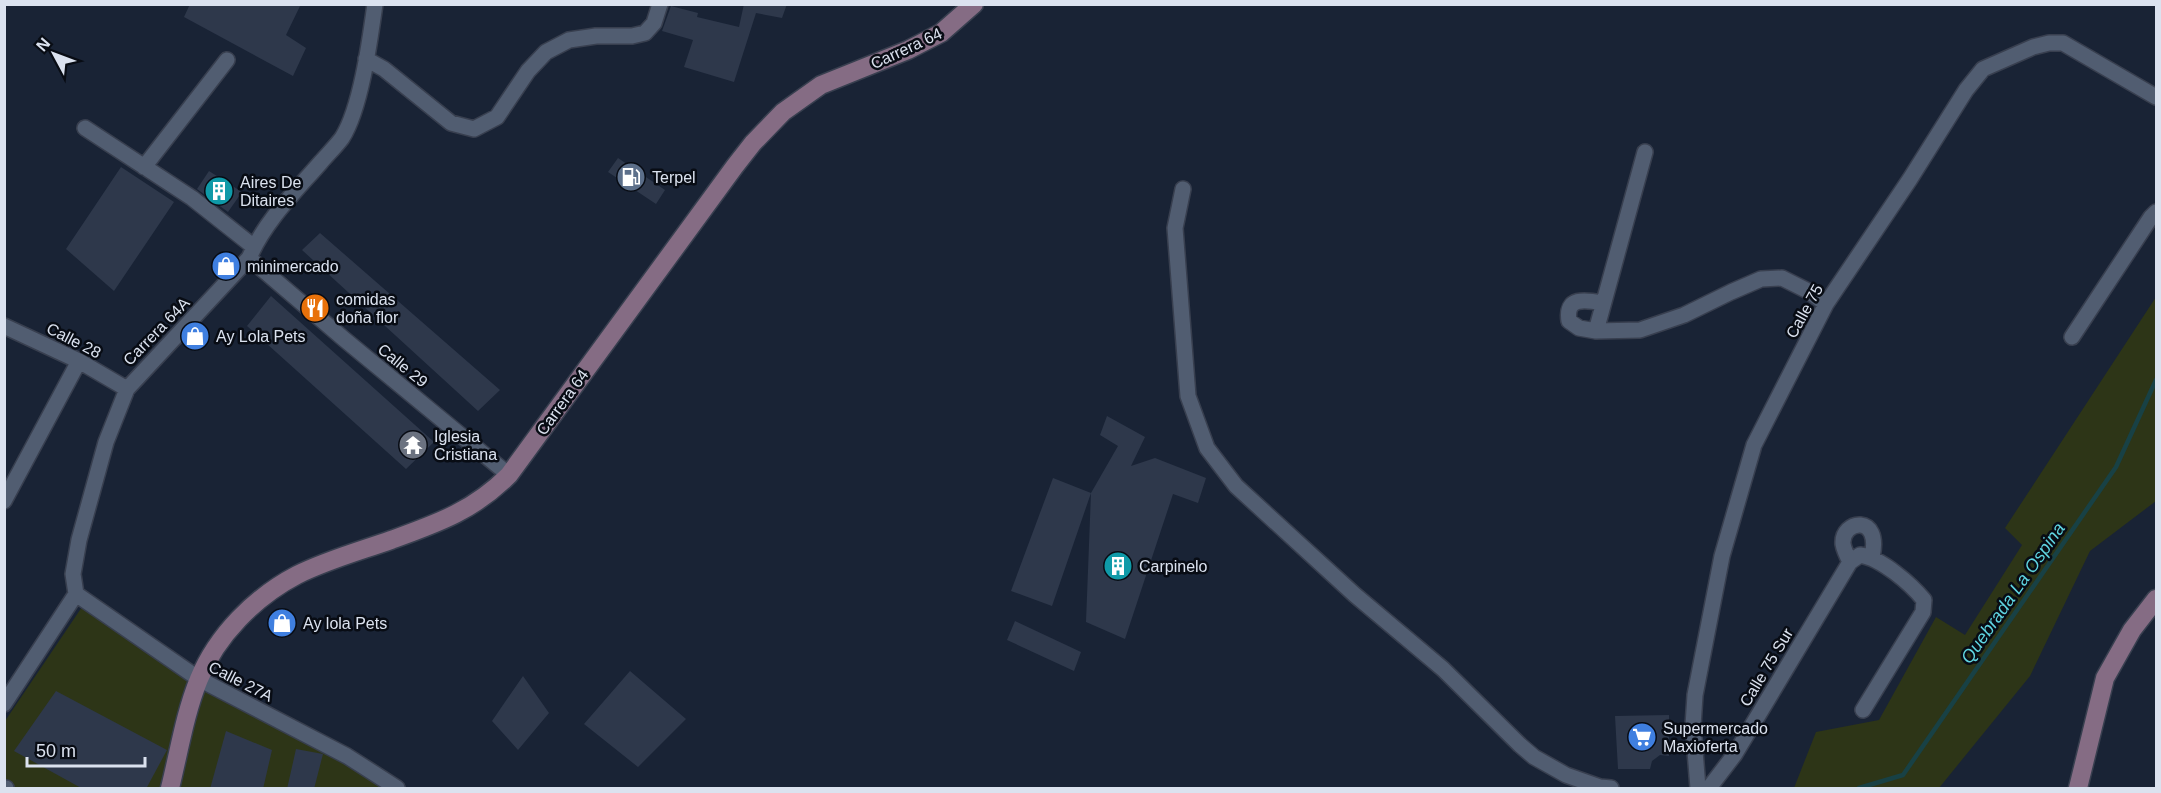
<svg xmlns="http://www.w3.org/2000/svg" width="2161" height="793" font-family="Helvetica,sans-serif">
	<rect width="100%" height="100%" fill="#192335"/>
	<path fill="#2d3517" d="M2156 297V501L2090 551 2030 676 1939 788H1794L1816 732 1879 720 1936 617 1965 635 2022 545 2005 528Z
		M82 607 371 774 389 788H5V721Z"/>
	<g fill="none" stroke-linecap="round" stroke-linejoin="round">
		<path stroke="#184145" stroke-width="4.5" d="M1859 788 1903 775 2116 467 2156 380"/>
	</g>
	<path fill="#2e384b" d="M190 4H301L286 35 306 48 293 76 184 17Z
		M744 4H787L782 18 756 13 734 82 684 67 693 40 662 31 671 6 698 13 697 17 739 27Z
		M618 158 665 190 656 204 608 172Z
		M121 167 174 202 114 291 66 249Z
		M209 171 242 192 228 212 197 189Z
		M320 233 500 390 478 411 302 250Z
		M271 296 434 442 406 469 247 326Z
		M1107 416 1145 437 1131 466 1155 458 1206 478 1198 503 1173 494 1125 639 1086 622 1091 493 1118 446 1100 435Z
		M1053 478 1091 493 1052 606 1011 591Z
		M1015 621 1081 652 1074 671 1007 640Z
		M630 671 686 719 638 767 584 724Z
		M523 676 549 713 518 750 492 721Z
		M56 691 167 750 146 789H83L14 751Z
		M1669 715V756L1660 755 1652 761 1650 769H1618L1615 716Z
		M226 731 272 750 263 789H210Z
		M296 749 323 754 314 789H287Z"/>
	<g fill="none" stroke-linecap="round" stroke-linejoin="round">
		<g stroke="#383f4f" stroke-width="18">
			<path id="street" d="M366 59 384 69 451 123 474 129 497 117 528 71 546 52 569 40 596 36H632L645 33 654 23 660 4
				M85 128 192 198 254 247
				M144 167 227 60
				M1183 189 1175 228 1188 396 1207 448 1236 486 1355 595 1443 669 1520 745 1534 757 1566 775 1600 787 1611 788
				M249 258 344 339 509 475
				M1603 303C1586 300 1565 296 1569 321L1579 328 1596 331 1640 330 1684 315 1731 292 1761 279 1782 278 1808 291 1826 304
				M4 326 79 361 127 389
				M1596 331 1645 152
				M2072 337 2151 217 2156 212
				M4 501 79 361
				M1850 562C1847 556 1844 550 1843 544 1841 520 1882 513 1872 557
				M76 594 199 679 347 756 397 788
				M4 704 76 594 73 574 79 540 106 442 127 389 249 258C265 221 295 192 321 162 328 154 336 146 342 138 361 108 370 40 375 4
				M4 788H6
				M1698 788 1693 726 1695 695 1722 556 1754 445 1826 304 1910 179 1966 90 1983 69 2033 47 2049 43H2063L2156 97
				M1709 788 1735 754 1850 562 1860 555C1881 558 1911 584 1924 600L1923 612 1863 710"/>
		</g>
		<g stroke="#383f4f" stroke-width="21">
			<path id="secondary" d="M170 788C179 752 185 713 199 679 217 635 255 597 297 575 327 560 360 551 391 540 438 523 473 511 509 475L735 166 753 143 783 112 821 85 908 50 941 33 974 4
				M2078 788 2105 678 2132 630 2156 599"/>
		</g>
		<use href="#street" stroke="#515d71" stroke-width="15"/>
		<use href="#secondary" stroke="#856c84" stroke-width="18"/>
	</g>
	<defs>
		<g id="fuel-disc" transform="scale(1.5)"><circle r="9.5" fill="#5c6f8a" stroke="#080c14"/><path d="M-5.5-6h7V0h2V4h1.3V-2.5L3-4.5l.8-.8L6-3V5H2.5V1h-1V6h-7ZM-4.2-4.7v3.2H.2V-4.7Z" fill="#fff"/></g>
		<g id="building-disc" transform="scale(1.5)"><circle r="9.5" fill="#0f9aa8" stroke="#080c14"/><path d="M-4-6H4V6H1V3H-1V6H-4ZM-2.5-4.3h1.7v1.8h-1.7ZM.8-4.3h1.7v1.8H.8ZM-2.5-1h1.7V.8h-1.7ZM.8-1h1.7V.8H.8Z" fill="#fff"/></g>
		<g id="shop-disc" transform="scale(1.5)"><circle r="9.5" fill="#3f7fe0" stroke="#080c14"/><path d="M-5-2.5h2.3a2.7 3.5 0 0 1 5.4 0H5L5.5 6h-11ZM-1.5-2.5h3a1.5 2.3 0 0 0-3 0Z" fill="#fff"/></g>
		<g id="restaurant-disc" transform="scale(1.5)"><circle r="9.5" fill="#e8710a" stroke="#080c14"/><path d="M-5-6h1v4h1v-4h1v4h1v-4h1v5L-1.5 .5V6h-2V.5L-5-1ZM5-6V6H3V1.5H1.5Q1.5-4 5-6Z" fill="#fff"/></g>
		<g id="temple-disc" transform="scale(1.5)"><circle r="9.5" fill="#6b7280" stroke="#080c14"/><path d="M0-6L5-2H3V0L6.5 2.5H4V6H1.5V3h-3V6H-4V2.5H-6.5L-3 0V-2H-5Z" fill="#fff"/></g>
		<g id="supermarket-disc" transform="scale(1.5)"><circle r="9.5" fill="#3f7fe0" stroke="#080c14"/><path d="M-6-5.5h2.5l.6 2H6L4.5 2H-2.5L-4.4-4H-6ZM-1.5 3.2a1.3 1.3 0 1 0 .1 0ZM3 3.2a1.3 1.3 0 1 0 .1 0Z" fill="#fff"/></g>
	</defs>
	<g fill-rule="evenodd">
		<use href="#fuel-disc" x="631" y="177"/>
		<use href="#building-disc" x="219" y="191"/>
		<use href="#shop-disc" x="226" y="266"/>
		<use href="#restaurant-disc" x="315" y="308"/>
		<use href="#shop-disc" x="195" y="336"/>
		<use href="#temple-disc" x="413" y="445"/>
		<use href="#building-disc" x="1118" y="566"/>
		<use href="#shop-disc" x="282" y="623"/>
		<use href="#supermarket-disc" x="1642" y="737"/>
	</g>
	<g text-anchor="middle" stroke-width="5" stroke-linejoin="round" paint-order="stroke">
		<g font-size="16" fill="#dbe2ef" stroke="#080c14">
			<text transform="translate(906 48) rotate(-25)" y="6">Carrera 64</text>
			<text transform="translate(1804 311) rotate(-61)" y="6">Calle 75</text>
			<text transform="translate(156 331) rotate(-46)" y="6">Carrera 64A</text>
			<text transform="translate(74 340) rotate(27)" y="6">Calle 28</text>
			<text transform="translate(403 365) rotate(39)" y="6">Calle 29</text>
			<text transform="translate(562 402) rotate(-54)" y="6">Carrera 64</text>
			<text transform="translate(1766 667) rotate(-59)" y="6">Calle 75 Sur</text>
			<text transform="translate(241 681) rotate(27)" y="6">Calle 27A</text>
		</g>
		<g font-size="16" fill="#dbe2ef" stroke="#080c14" text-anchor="start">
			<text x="652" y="183">Terpel</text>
			<text x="240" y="188">Aires De<tspan x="240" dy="18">Ditaires</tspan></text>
			<text x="247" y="272">minimercado</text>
			<text x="336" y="305">comidas<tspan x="336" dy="18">doña flor</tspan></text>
			<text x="216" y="342">Ay Lola Pets</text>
			<text x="434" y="442">Iglesia<tspan x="434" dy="18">Cristiana</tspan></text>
			<text x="1139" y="572">Carpinelo</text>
			<text x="303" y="629">Ay lola Pets</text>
			<text x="1663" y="734">Supermercado<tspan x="1663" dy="18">Maxioferta</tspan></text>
		</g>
		<g font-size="18" font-style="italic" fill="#5fd4e0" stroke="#080c14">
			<text transform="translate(2013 593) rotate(-55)" y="6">Quebrada La Ospina</text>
		</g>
	</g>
	<rect width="2161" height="793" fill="none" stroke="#dbe2ef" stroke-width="12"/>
	<g transform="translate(54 54) rotate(311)" stroke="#080c14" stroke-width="4.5" paint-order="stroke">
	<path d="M0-4.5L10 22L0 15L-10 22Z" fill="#dbe2ef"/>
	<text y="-9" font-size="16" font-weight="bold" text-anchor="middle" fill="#dbe2ef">N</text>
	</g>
	<path d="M27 757v9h118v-9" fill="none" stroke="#dbe2ef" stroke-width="3"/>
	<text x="36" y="757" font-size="18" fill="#dbe2ef" stroke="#080c14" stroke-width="4.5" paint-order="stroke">50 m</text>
</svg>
